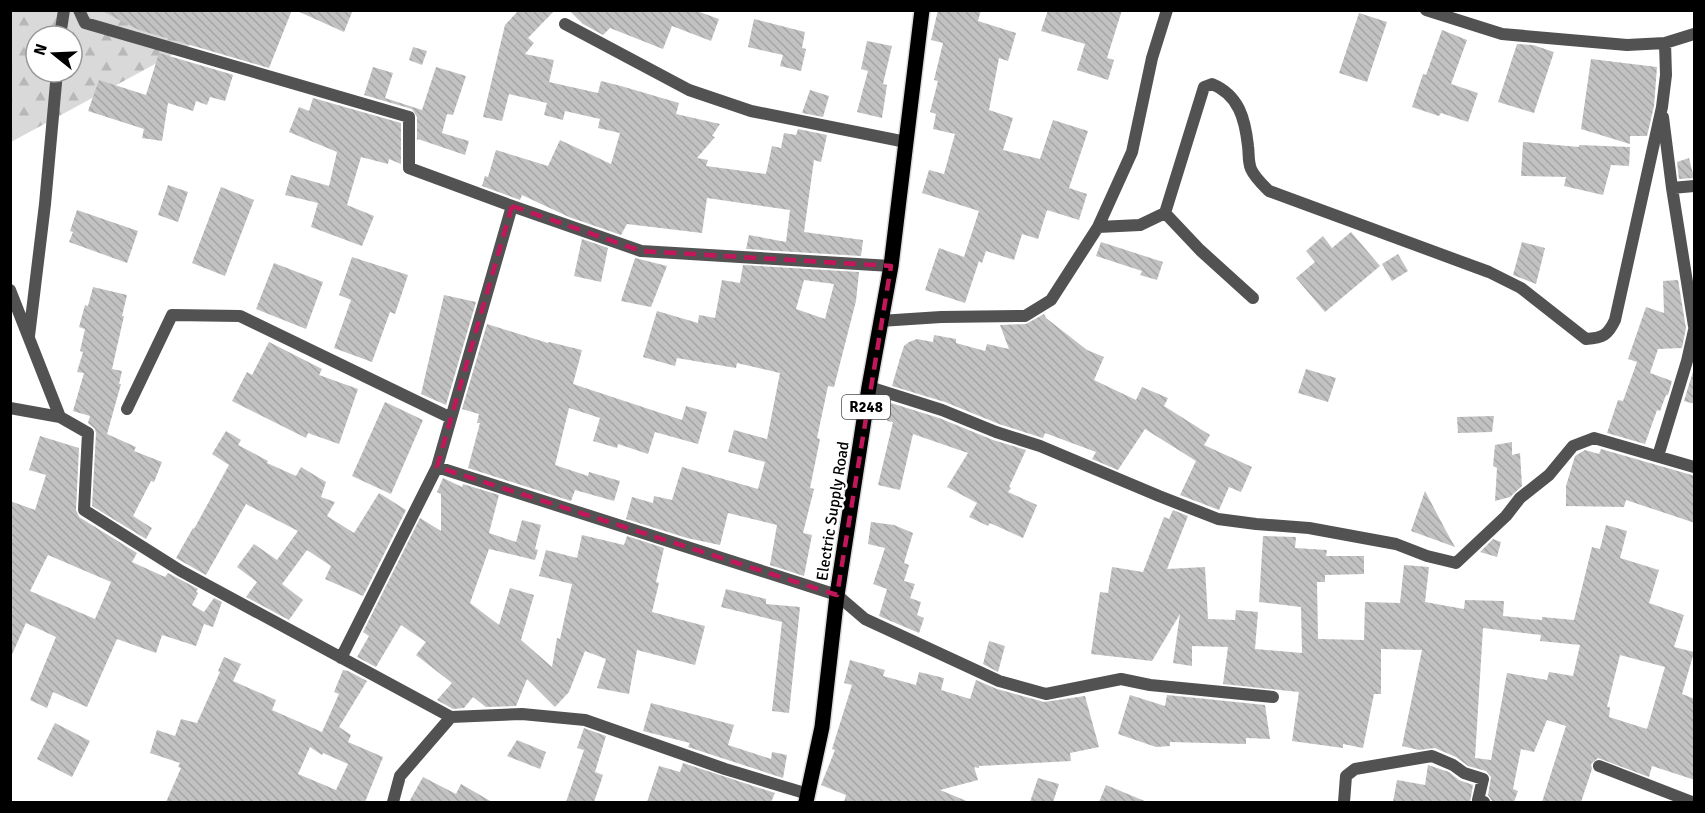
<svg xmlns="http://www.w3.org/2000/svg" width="1705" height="813" font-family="Signika,sans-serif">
	<defs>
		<pattern id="forest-firs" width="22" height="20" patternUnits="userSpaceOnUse" patternTransform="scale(1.5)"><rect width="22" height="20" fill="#d9d9d9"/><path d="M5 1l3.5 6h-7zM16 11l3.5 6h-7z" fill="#b8b8b8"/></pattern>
		<pattern id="building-back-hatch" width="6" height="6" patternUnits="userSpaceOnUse" patternTransform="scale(1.5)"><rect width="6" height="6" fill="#c2c2c2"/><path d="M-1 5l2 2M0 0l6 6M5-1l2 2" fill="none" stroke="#a5a5a5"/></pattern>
	</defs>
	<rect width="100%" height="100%" fill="#fff"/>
	<path fill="url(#forest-firs)" fill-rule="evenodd" d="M11 11H253L11 142ZM36 36H72V72H36Z"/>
	<path fill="url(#building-back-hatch)" fill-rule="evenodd" d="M100 10H292L269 68 139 30Z
		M295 10H353L344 32Z
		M519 10H555L528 38 534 43 525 54 554 60 549 82 598 93 601 81 621 86 679 103 676 114 720 124 712 136 715 137 697 158 708 160 706 166 766 174 772 146 781 148 784 133 796 135 798 129 827 135 821 162 814 160 804 232 863 240 861 256 746 249 749 235 786 242 790 210 707 198 702 233 627 224 621 235 569 217 522 195 520 200 482 186 485 176 488 177 496 150 548 166 560 140 611 164 620 133 598 128 600 119 565 111 563 120 544 115 547 103 509 94 502 121 483 117 505 25Z
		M569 10H694L719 19 711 41 672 26 663 49 610 28 603 35 583 24Z
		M938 10H981L978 21 1016 33 1008 61 999 58 989 110 1013 118 1003 150 1040 159 1053 120 1088 131 1069 188 1087 194 1079 220 1047 210 1038 239 1022 234 1014 260 986 251 982 263 979 261 965 303 925 290 939 248 964 257 979 211 922 193 929 170 944 174 955 134 933 129 936 114 930 112 938 81 934 80 943 43 931 40Z
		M1048 10H1122L1107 58 1114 60 1108 80 1077 70 1085 44 1041 31Z
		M1359 13 1387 22 1367 82 1339 73Z
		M754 19 805 32 802 48 806 49 801 71 780 66 783 55 748 47Z
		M1442 30 1467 40 1451 84 1478 93 1468 122 1441 113 1439 116 1412 107 1423 74 1426 75Z
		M867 41 892 46 883 84 887 85 882 118 857 112 868 71 861 69Z
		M1517 44 1533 45 1554 52 1534 113 1498 102Z
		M413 47 427 51 422 65 409 60Z
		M159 53 237 76 233 75 225 101 210 97 207 105 196 101 193 111 168 103 162 141 142 138 144 129 88 111 99 80 146 95Z
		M1591 59 1657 67 1654 106 1647 136H1630V144L1581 129Z
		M373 67 393 73 385 98 422 110 436 67 466 76 453 115 447 114 442 133 469 141 465 155 418 139 417 141V117L412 109 364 95Z
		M810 90 829 96 823 117 802 113Z
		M313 98 401 123V164L389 159 388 164 361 157 347 205 374 216 362 246 311 227 318 203 285 195 291 175 329 186 337 152 289 132 299 107 309 111Z
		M1523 142 1579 147V145L1630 147 1629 166 1611 165 1603 195 1564 186 1566 177 1521 176Z
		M1689 158 1694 178 1679 179 1677 162Z
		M168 185 188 192 178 222 158 215Z
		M221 187 254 200 225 276 192 263Z
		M77 210 138 231 127 263 69 242 73 232 70 231Z
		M1351 232 1380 266 1325 312 1296 278 1315 262 1306 251 1323 236 1332 248Z
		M582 239 608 248 601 282 574 276Z
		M1101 242 1163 262 1157 280 1140 275 1142 271 1096 256Z
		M1522 242 1545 248 1536 284 1513 275Z
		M1398 254 1408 271 1392 281 1382 264Z
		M352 257 408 275 395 314 390 312 372 362 334 348 351 300 339 295Z
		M635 258 667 266 651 307 621 301Z
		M274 263 323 282 306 329 256 309Z
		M743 265 859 272 856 301 834 387 828 386 817 438 820 439 810 488 814 489 803 533 812 535 804 576 770 565 777 525 728 513 720 545 687 538 626 519 632 497 653 503 654 496 672 500 682 467 758 489 765 462 728 452 734 430 767 439 780 373 737 363 736 368 677 358 675 366 643 357 657 311 698 323 699 315 715 318 722 280 740 283ZM804 280 834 284 825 319 796 309Z
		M1678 280 1686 328 1682 348 1658 349 1650 373 1672 381 1668 395H1666L1660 411 1657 410 1645 444 1607 433 1618 400 1623 401 1637 362 1628 359 1646 307 1664 313 1663 281Z
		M93 287 127 295 122 316H124L112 369 122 371 119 384H121L107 434 136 447 134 451 162 462 154 482 151 481 133 516 152 528 146 539 92 506 96 433 95 429 88 423 90 416 73 411 84 373 77 372 83 352 80 351 85 329 79 327 85 305 88 306Z
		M444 295 476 302 446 405 421 394Z
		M1044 314 1046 318 1087 350 1104 357 1094 380 1136 400 1142 387 1168 398 1164 406 1210 435 1204 445 1252 467 1241 492 1229 487 1219 510 1180 495 1196 461 1145 429 1118 470 1092 459 1096 452 1045 433 1043 438 999 424 945 402 892 386 900 358 904 346 909 342 917 339 933 342 934 335 956 339V343L985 351 987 344 1009 349 1000 325 1026 324Z
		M487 324 548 343 549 342 582 350 573 384 682 420 686 406 707 412 698 444 655 432 648 454 618 444 617 448 593 441 600 418 569 408 555 465 588 476 589 472 620 481 614 501 575 490 571 501 468 468 480 423H477L479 414 462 409Z
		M269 342 322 369 319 375 358 389 339 444 308 433 306 438 232 401 247 372 252 375Z
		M1695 365V404L1684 401Z
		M1306 369 1336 378 1328 402 1298 393Z
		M385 402 423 420 391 494 352 476Z
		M891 403 939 418 993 440 1026 450 1009 487 1011 488 1008 492 1037 505 1023 538 990 523 988 526 969 517 977 503 947 487 968 453 913 434 900 490 878 485 893 422 887 421Z
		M1494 416 1492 432 1458 433 1457 417Z
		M226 431 241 440 238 445 268 461 267 463 296 476 301 467 326 482 321 497 335 502 327 516 354 533 379 493 406 510 363 596 325 579 331 566 307 550 282 584 303 600 289 620 246 597 257 582 237 567 254 544 277 560 298 531 246 504 206 575 176 558 193 528 194 529 229 465 212 454Z
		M40 436 79 448 76 510 79 517 137 553 132 562 165 577 168 573 198 589 196 592 198 593 192 605 204 612 214 598 222 602 213 627 204 624 196 646 162 635 156 653 117 639 87 707 53 692 47 708 30 700 56 637 26 623 10 659V501L35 510 46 475 29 470ZM48 555 111 582 95 619 30 591Z
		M1512 442V455L1520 453 1522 486 1510 497 1495 501 1497 468 1493 466 1495 445Z
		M1601 449 1695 476V523L1626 500 1624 507 1566 506V486L1575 456 1585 450 1599 454Z
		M443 478 462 487 463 484 499 495 489 533 516 542 522 520 541 525 535 549 538 550 535 560 489 549 470 603 499 625 510 588 534 595 521 640 552 667 557 638 560 639 572 584 539 576 546 550 577 558 582 535 624 545 627 536 664 548 656 582 659 583 652 612 705 626 695 665 637 650 629 694 597 688 606 659 585 651 569 692 555 707 527 679 516 706 486 707 473 697 464 708 453 709 437 700 452 683 416 655 426 642 401 625 376 667 357 657 369 636 363 632 420 518 441 531V494L437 492Z
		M1425 491 1445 529 1455 547 1411 531Z
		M1173 510 1188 516 1167 569 1205 567 1208 619 1235 620 1236 610 1258 612 1255 649 1302 653 1301 607 1259 602 1263 536 1296 537 1295 548 1327 550 1326 556H1364V574L1325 575V582H1317L1318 639 1364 640 1365 602 1400 603 1404 565 1429 567 1425 602 1464 609 1465 600 1504 601 1503 616 1542 620V617L1574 620 1592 547 1600 549 1606 525 1627 531 1620 558 1659 570 1649 603 1684 615 1674 647 1694 652 1682 694 1695 699V780L1652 766 1649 777 1598 758 1591 764 1592 769 1581 802H1542L1566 726 1547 720 1534 752 1521 749 1513 789 1518 791 1514 802 1492 801 1488 795 1491 777 1486 771 1468 766 1456 757 1435 748 1419 750 1402 746 1422 650 1381 649V694H1374L1363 748 1343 744V748L1292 741 1299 692 1223 684 1228 647 1192 646V666L1173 663 1180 614 1152 661 1091 654 1100 592 1108 593 1112 567 1143 572 1164 517 1169 519ZM1483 628 1541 635 1540 641 1580 645 1573 676 1549 672 1547 680 1507 673 1491 760 1475 758ZM1620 655 1665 667 1647 729 1609 717 1610 707H1607Z
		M871 522 894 525 913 533 904 563 909 565 904 581 915 584 910 598 921 602 917 615 924 618 919 633 879 616 887 589 873 584 885 548 868 544Z
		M1493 539 1501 542 1497 557 1480 552Z
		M726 589 766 599V604L800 607 789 713 772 711 782 622 721 607Z
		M989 641 1005 646 998 672 983 664Z
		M224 657 241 664 233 681 276 700 272 710 322 732 339 694 334 692 343 670 348 671 367 681 339 727 351 735 348 742 383 757 365 802H166L181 768 178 767 180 763 150 753 157 730 175 736 181 719 197 723 220 672 218 671ZM310 747 322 755 323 753 348 764 336 790 298 774Z
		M850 660 885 670 883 676 916 685 919 672 944 678 941 690 970 699 976 680 997 689 1044 702 1085 696 1099 747 1070 753 1071 761 979 766V768L974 767 978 780 940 790 969 802H844L846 795 821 785 835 750 832 749 852 685 844 683Z
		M1130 695 1165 706 1167 695 1265 705 1270 739 1246 738V744L1170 742V746L1156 747 1118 734Z
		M651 703 734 725 728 745 771 759 772 752 787 755 783 778 688 747 690 743 643 731Z
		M55 723 90 741 72 777 37 759Z
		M584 728 606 736 595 772 603 775 594 802H566L584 750 577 748Z
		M517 740 546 752 540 769 507 756Z
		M683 763 775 793 771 802H647L659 766 680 772Z
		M1428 765 1449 772 1459 780 1473 785 1470 802H1393L1397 780 1425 785Z
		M423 777 456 794 461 784 492 802H409Z
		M1038 778 1059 784 1053 802H1030Z
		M1106 785 1147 802H1099Z"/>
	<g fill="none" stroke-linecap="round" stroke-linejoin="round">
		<g stroke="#dbdbdb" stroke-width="18">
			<path id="primary" d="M806 802 822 727 837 595 869 387 891 266 922 10"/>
		</g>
		<path stroke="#525252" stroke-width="12" d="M79 10 85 23 409 117V168L512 206
			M1426 10 1502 34 1627 45 1665 43 1694 34
			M565 24 689 90 751 111 906 142
			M60 36 64 10
			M1663 117 1672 188 1694 186
			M1672 188 1694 326
			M1165 213 1204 87 1212 84C1239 95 1245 119 1248 146 1249 153 1248 162 1251 169 1255 178 1263 185 1269 191L1489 272 1521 288 1586 339C1603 338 1608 335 1615 320L1662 107 1666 75 1665 43
			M1098 227 1140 225 1165 213 1200 250 1253 298
			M10 290 60 417
			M880 321 941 317 1025 316 1051 300 1098 227 1132 152 1152 58 1167 10
			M29 336 45 204 57 72
			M869 387 942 410 996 432 1040 446 1159 496 1218 519 1256 524 1309 528 1396 544 1427 556 1456 563 1506 516 1520 498 1549 475 1573 446 1594 438 1694 467
			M10 408 60 417 88 433 84 510 181 571 451 717 522 714 585 720 725 769 808 794
			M127 409 172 315 240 316 451 418
			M1658 456 1687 361 1694 330
			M437 467 512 206 641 251 891 266
			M341 658 437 467 837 595 865 619 999 681 1046 694 1121 679 1150 685 1273 697
			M1599 766 1692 802
			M393 802 400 776 451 717
			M1344 802 1346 776 1355 769 1432 756 1453 765 1464 773 1483 779 1478 800 1484 802"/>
		<use href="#primary" stroke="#000" stroke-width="15"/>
	</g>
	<path fill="none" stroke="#c2185b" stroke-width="4.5" stroke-dasharray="12 8" stroke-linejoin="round" d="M512 206 641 251 891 266 837 595 437 467Z"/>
	<g text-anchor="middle" stroke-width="4.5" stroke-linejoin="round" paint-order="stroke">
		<rect fill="#fff" stroke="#4c4c4c" stroke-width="1.5" x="842" y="395" width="48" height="24" rx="4.5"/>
		<g font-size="15" font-weight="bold" fill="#000">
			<text x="866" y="412">R248</text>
		</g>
		<g font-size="16" fill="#000" stroke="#fff">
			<text transform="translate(832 511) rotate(-81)" y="6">Electric Supply Road</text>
		</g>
	</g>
	<rect width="1705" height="813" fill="none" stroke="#000000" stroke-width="24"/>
	<g transform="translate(54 54) rotate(288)"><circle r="28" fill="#ffffff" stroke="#999999" stroke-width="1.5"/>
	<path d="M0-4.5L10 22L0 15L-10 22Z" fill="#000000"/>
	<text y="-9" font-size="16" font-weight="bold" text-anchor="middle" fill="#000000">N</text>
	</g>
</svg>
